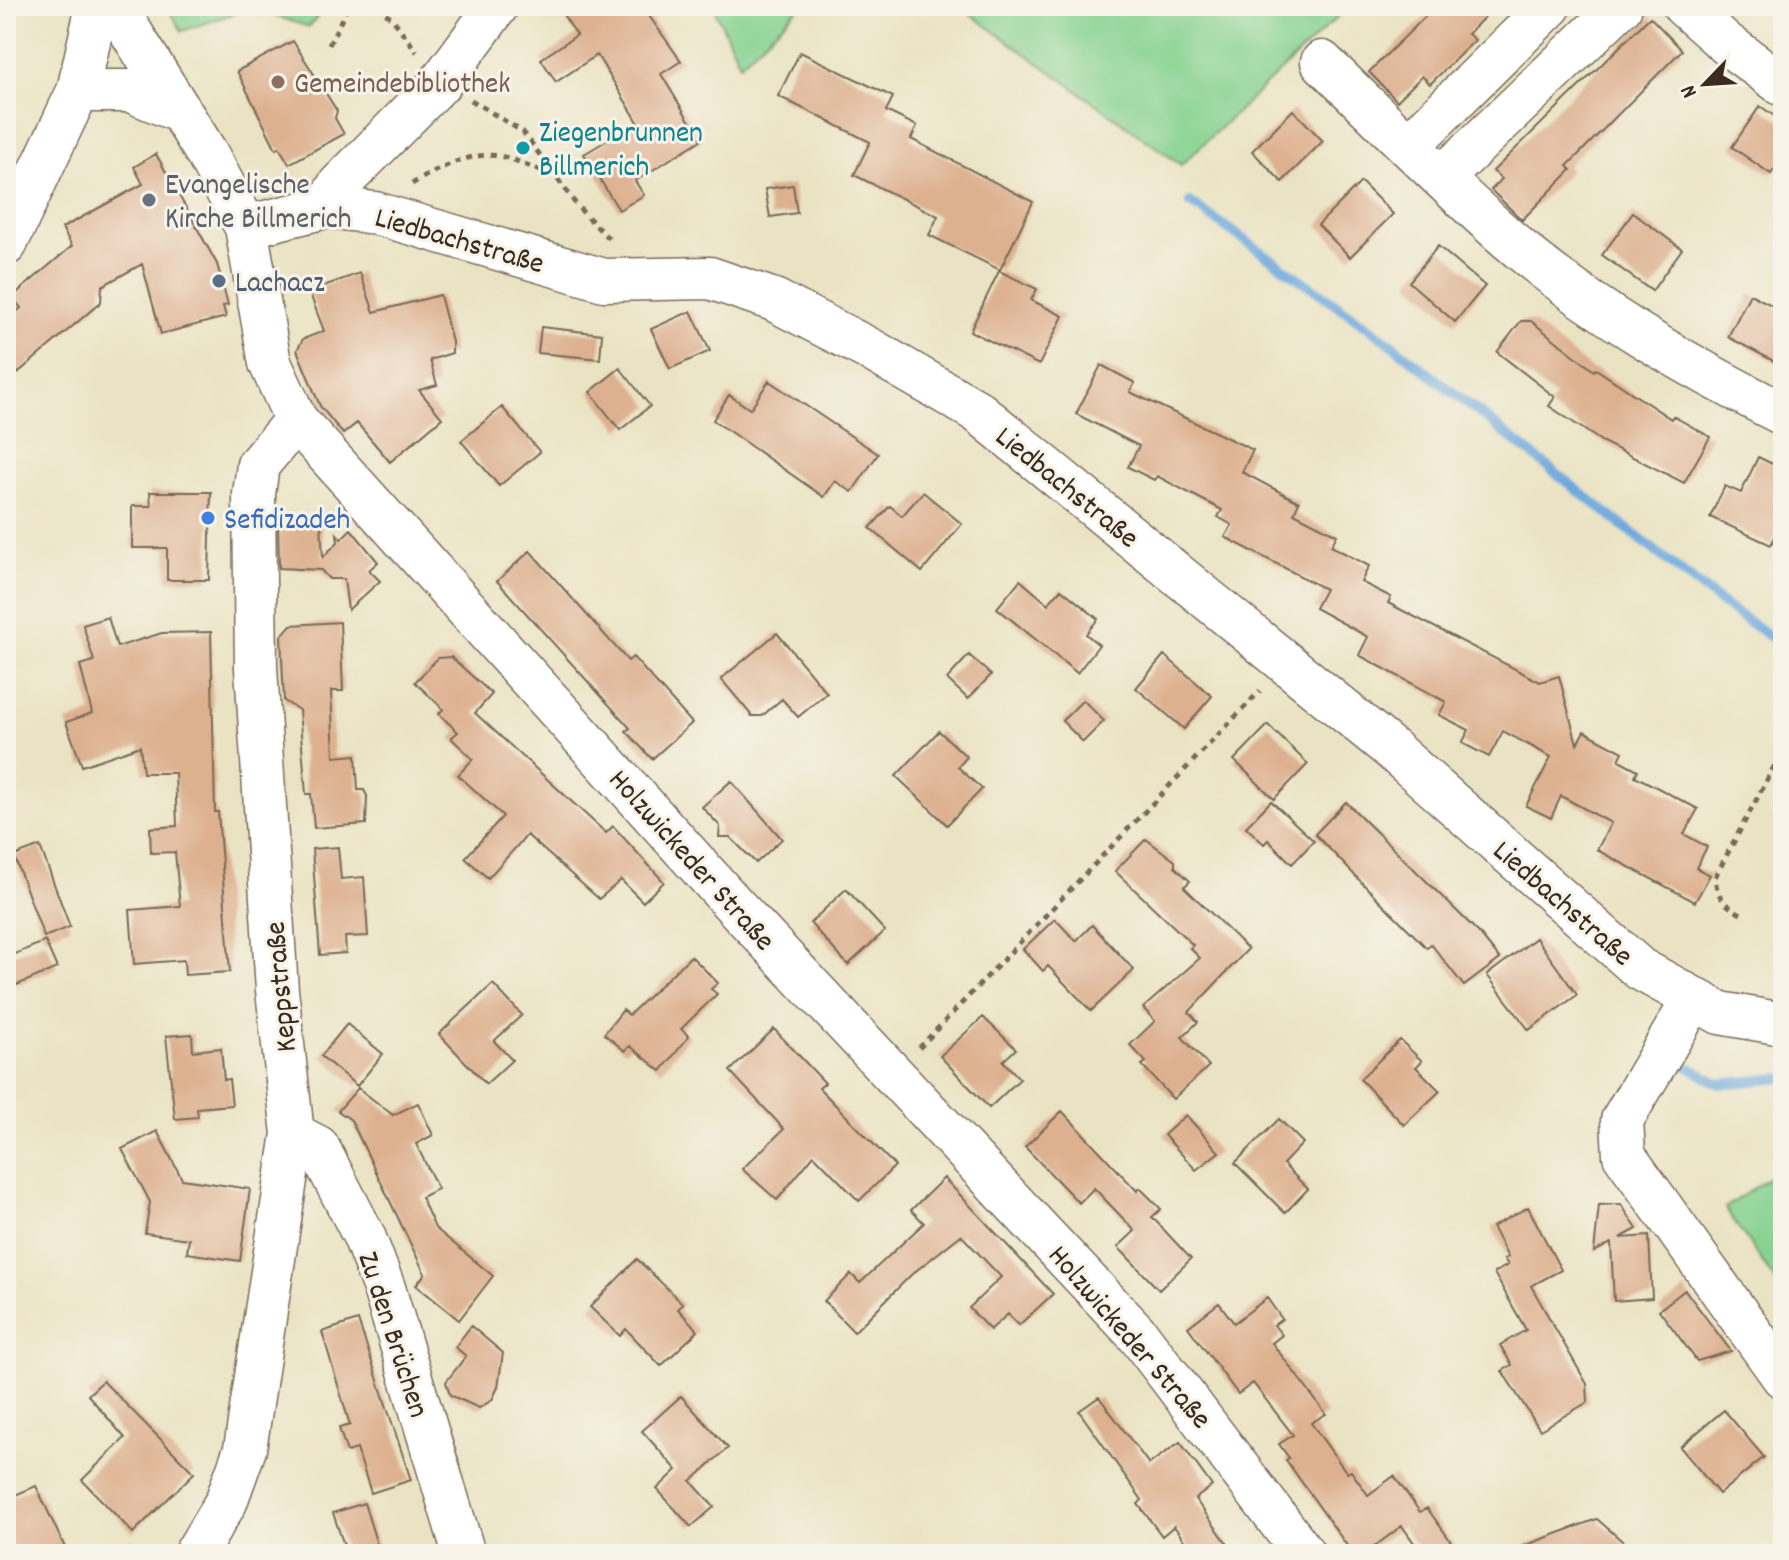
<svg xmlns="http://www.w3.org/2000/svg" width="1789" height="1560" font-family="Dekko,sans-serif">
	<rect width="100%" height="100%" fill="#f7f3e8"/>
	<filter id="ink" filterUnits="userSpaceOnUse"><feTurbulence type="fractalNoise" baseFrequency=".0125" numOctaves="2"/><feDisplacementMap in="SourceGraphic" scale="16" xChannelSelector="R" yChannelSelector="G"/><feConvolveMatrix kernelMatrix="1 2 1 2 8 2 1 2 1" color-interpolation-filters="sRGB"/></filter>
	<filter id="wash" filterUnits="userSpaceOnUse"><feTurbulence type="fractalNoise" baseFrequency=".006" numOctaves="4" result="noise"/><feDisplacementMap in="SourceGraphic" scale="32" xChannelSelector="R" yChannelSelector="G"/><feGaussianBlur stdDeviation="1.8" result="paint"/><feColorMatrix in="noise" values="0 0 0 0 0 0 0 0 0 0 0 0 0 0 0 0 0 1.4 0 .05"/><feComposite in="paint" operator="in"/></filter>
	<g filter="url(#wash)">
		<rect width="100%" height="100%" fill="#eae3c3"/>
		<path fill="#86d290" stroke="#607e57" stroke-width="2" d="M166 6H326L309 27 251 8 182 31Z
			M713 6H801L740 64Z
			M959 6H1349L1181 165Z
			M1783 1168V1292L1725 1208Z"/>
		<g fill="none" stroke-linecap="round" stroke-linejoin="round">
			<path stroke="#6ca8dd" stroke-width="10" d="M1190 202 1381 336 1724 605 1783 645
				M1685 1065 1719 1084 1783 1078"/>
		</g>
		<g id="blocks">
			<path fill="#ddb08f" d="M557 6H642L681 61 661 74 701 140 635 181 644 195 619 210 584 154 638 122 597 55 556 82 541 59 577 35Z
				M1436 6H1495L1468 34 1475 40 1430 84 1422 76 1397 101 1369 72Z
				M1650 17 1682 50 1567 166 1571 170 1522 220 1491 190 1502 179 1493 171Z
				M293 41 337 111 335 118 344 134 289 164 279 147 276 149 237 71Z
				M800 52 893 97 886 111 917 126 911 139 1033 202 1000 270 929 235 938 216 854 175 870 142 778 96Z
				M1760 106 1783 122V157L1771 174 1732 147Z
				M1293 110 1323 141 1282 182 1252 151Z
				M156 154 217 264 228 305 223 306 226 317 161 334 142 264 102 286 101 302 6 383V320L21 308 12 297 72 246 62 228 143 184 134 167Z
				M1361 182 1393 214 1350 257 1318 225Z
				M793 185 797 213 770 217 765 189Z
				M1633 213 1682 249 1652 291 1602 255Z
				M1438 246 1485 286 1455 322 1409 282Z
				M999 271 1037 289 1031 300 1063 316 1039 365 970 331Z
				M360 273 374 312 440 295 452 342V353L430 360 437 385 419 390 442 418 390 462 357 423 343 434 320 406 297 350 303 339 324 331 309 291Z
				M1750 294 1783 311V366L1728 337Z
				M691 311 710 351 670 369 651 329Z
				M1521 321H1531L1594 371 1596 369 1671 419 1673 416 1710 437 1684 483 1601 441 1549 406 1555 397 1497 352Z
				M541 327 602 334 600 359 538 353Z
				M1101 365 1135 383 1130 392 1253 450 1242 472 1299 502 1294 513 1337 535 1331 546 1369 566 1361 582 1391 597 1388 603 1540 682 1559 676 1577 744 1584 731 1623 752 1619 760 1638 770 1635 776 1698 809 1684 834 1707 847 1696 868 1710 875 1695 902 1597 850 1611 823 1561 796 1551 818 1526 806 1551 757 1503 731 1489 757 1462 743 1469 730 1439 715 1446 702 1359 655 1368 637 1315 608 1325 589 1225 537 1232 525 1218 517 1222 510 1157 476 1154 480 1128 467 1139 446 1076 414Z
				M620 368 650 406 620 430 590 392Z
				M769 381 878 454 852 492 835 481 824 497 713 420 729 395 750 409Z
				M502 407 540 452 499 486 461 441Z
				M1758 457 1783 469V520L1771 545 1710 517 1725 486 1741 493Z
				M150 492H211L209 580H167V548H132V506H151Z
				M923 492 962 524 922 572 870 528 890 506 902 516Z
				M278 523 321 524 323 557 338 542 337 534 341 539 351 529 378 562 369 570 380 581 348 610 344 579H329L321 570 279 568Z
				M530 551 628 661 633 657 692 723 652 759 626 731 630 728 497 581Z
				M1020 580 1048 604 1061 589 1098 619 1086 634 1099 645 1077 673 997 608Z
				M108 617 117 647 162 633 211 632 215 812H218L230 972 185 975 184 960 134 964 130 910 180 906 175 852 151 853 150 828 177 826 175 773H143L140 746 82 766 66 722 92 713 80 665 94 661 83 625Z
				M340 622 343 691H331L334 757 356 755 358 790H364L367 796 366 824 314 828 311 794H306L299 710 284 701 281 636 291 625Z
				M777 633 827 693 798 717 782 699 762 716H752L721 679Z
				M969 655 991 675 968 699 947 679Z
				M1164 655 1212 696 1184 729 1136 688Z
				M451 657 492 694 475 713 606 833 613 826 664 882 643 902 621 880 599 899 527 835 488 878 465 858 503 816 458 775 473 759 451 738 458 732 439 714 443 709 415 682 438 658Z
				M1083 700 1104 721 1083 742 1062 721Z
				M1268 725 1308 764 1274 799 1234 760Z
				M939 731 967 757 958 767 982 789 947 825 896 776Z
				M731 781 782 839 756 863 730 837H719L720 826 702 807Z
				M1271 801 1314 841 1292 864 1268 840 1264 844 1246 827Z
				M1346 802 1479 933 1500 959 1464 986 1431 944 1427 948 1368 889 1315 834Z
				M1146 839 1175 861V867L1190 881 1184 887 1248 949 1189 1012 1198 1022 1182 1037 1209 1066 1173 1099 1142 1065 1146 1062 1130 1045 1155 1021 1143 1008 1200 958 1190 948 1193 945 1115 871Z
				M40 846 70 927 44 937 14 856Z
				M338 847 341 879 364 877 368 936 345 937 346 953 320 955 312 849Z
				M846 889 885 931 848 965 810 923Z
				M1055 919 1076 941 1092 925 1134 970 1091 1011 1048 966 1043 971 1023 949Z
				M1536 938 1577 995 1529 1030 1487 975Z
				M45 941 57 968 17 985 6 958Z
				M691 956 718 983 711 989 717 994 681 1029 689 1036 661 1071 630 1046 625 1051 604 1034 623 1010 629 1015Z
				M493 984 522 1015 494 1041 512 1060 486 1084 439 1034Z
				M983 1017 1016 1049 1003 1061 1020 1079 989 1108 940 1056Z
				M347 1024 383 1054 357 1086 321 1056Z
				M774 1029 825 1083 819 1088 895 1166 859 1201 814 1155 777 1200 742 1169 784 1129 730 1071Z
				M192 1034 193 1051 221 1048 224 1080 229 1079 232 1105 197 1108 198 1117 175 1119 166 1036Z
				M1400 1040 1422 1061 1416 1067 1440 1091 1404 1125 1360 1079Z
				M358 1088 393 1115 418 1103 433 1135 416 1144 438 1189 421 1197 435 1228 493 1276 459 1320 416 1285 425 1274 351 1120 338 1111Z
				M1062 1111 1137 1191 1140 1188 1161 1209 1152 1217 1191 1259 1159 1290 1118 1247 1135 1231 1094 1188 1079 1203 1025 1147Z
				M1186 1115 1219 1152 1196 1170 1164 1135Z
				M1279 1119 1303 1143 1283 1164 1308 1189 1285 1213 1235 1163Z
				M157 1131 182 1179 250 1189 240 1261 187 1253 189 1239 145 1233 150 1202 122 1149Z
				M944 1178 1053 1294 1019 1325 1008 1314 990 1330 969 1308 1001 1277 961 1235 912 1274 854 1332 824 1301 851 1274 860 1283 924 1223 911 1210Z
				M1621 1204 1637 1229 1620 1238 1649 1236 1652 1298 1614 1301 1611 1243 1594 1252 1599 1205Z
				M1528 1207 1561 1270 1531 1286 1587 1384 1588 1402 1540 1430 1502 1371 1512 1365 1500 1345 1526 1330 1494 1273 1508 1265 1504 1259 1508 1257 1492 1227Z
				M637 1259 683 1304 678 1309 698 1331 661 1366 626 1329 620 1336 590 1307Z
				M1685 1290 1731 1351 1697 1361 1659 1310Z
				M1267 1298 1282 1319 1274 1325 1282 1335 1272 1343 1326 1414 1311 1423 1347 1473 1351 1471 1368 1495 1394 1476 1420 1512 1427 1508 1460 1554H1422L1402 1526 1364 1554H1353L1286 1460 1289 1458 1279 1444 1293 1435 1253 1383 1238 1394 1188 1327 1219 1303 1234 1323Z
				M358 1320 411 1480 371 1493 357 1449 347 1452 339 1428 350 1425 322 1332Z
				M471 1326 503 1353 498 1387 492 1400 479 1408 450 1395 446 1382 466 1356 455 1347Z
				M103 1381 194 1473 133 1533 82 1480 125 1438 88 1395Z
				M681 1396 728 1448 691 1481 714 1507 691 1527 657 1489 677 1470 642 1431Z
				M1099 1397 1149 1464 1180 1442 1212 1486 1195 1499 1235 1554H1193L1174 1526 1162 1536 1138 1504 1142 1500 1079 1411Z
				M1724 1410 1764 1457 1719 1494 1680 1447Z
				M36 1486 68 1554H6V1499Z
				M364 1503 380 1554H347L333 1513Z
				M1597 1519 1637 1554H1511L1510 1551Z"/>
		</g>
	</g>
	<g filter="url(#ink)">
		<use href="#blocks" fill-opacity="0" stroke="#786b58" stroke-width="2"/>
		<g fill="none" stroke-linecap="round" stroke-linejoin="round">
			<g stroke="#786b58" stroke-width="45">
				<path id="minor" d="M1684 6 1727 44 1783 85
					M97 8 126 24 207 154 246 227 270 363 296 420 734 905 1138 1335 1304 1554
					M1322 62C1383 121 1443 182 1507 238 1590 310 1686 365 1783 414
					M78 91H131L179 111
					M1409 145 1550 6
					M1443 177 1621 6
					M326 207 339 185 440 83 497 6
					M246 227 326 207 375 213 604 280 710 278 774 300 873 351 977 411 1389 747 1640 969 1720 1013 1783 1024
					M6 244 78 91 97 6
					M1693 1000 1622 1120 1624 1155 1783 1377
					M293 1134 318 1147 364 1236 384 1288 464 1554
					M195 1554 226 1502 245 1449 293 1134 277 990 256 668 254 494 258 465 296 420"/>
			</g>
			<path stroke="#786b58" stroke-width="5" stroke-dasharray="6 6" stroke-linecap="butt" d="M376 6 392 18 417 52
				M329 45 348 6
				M471 100 523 132 578 207 611 241
				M412 184C436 169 471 151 500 156 518 160 536 170 553 175
				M1741 914C1724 904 1717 898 1715 877L1783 750
				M919 1048 1260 691"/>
			<use href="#minor" stroke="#fff" stroke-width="42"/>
		</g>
	</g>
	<circle fill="#8d6e63" stroke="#f7f3e8" stroke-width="3" cx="278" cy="82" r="8"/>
	<circle fill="#0f9aa8" stroke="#f7f3e8" stroke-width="3" cx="523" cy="148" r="8"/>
	<circle fill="#6b7280" stroke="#f7f3e8" stroke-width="3" cx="149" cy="200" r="8"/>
	<circle fill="#5c6f8a" stroke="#f7f3e8" stroke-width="3" cx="219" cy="281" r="8"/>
	<circle fill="#3f7fe0" stroke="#f7f3e8" stroke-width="3" cx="208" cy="518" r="8"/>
	<g text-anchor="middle" stroke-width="6" stroke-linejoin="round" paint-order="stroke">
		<g font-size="30" fill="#785e54" stroke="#f7f3e8" text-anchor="start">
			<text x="294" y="92">Gemeindebibliothek</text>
		</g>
		<g font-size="30" fill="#0d838f" stroke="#f7f3e8" text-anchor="start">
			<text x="539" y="141">Ziegenbrunnen<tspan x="539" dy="34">Billmerich</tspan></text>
		</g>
		<g font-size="30" fill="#5b616d" stroke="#f7f3e8" text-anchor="start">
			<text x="165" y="193">Evangelische<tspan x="165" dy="34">Kirche Billmerich</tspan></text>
		</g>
		<g font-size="30" fill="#3b2a1e" stroke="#f7f3e8">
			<text transform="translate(460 239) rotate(16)" y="10">Liedbachstraße</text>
			<text transform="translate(1068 486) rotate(39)" y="10">Liedbachstraße</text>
			<text transform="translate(693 859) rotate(48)" y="10">Holzwickeder Straße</text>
			<text transform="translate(1564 902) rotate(41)" y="10">Liedbachstraße</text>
			<text transform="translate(279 987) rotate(-95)" y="10">Keppstraße</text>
			<text transform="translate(395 1334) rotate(72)" y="10">Zu den Brüchen</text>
			<text transform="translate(1131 1336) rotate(49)" y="10">Holzwickeder Straße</text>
		</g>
		<g font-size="30" fill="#4e5e75" stroke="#f7f3e8" text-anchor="start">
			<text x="235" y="291">Lachacz</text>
		</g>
		<g font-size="30" fill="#366cbe" stroke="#f7f3e8" text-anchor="start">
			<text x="224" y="528">Sefidizadeh</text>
		</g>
	</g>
	<rect width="1789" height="1560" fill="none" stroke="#f7f3e8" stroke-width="32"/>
	<g transform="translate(1705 84) rotate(245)" stroke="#f7f3e8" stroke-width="6" paint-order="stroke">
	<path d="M0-6L14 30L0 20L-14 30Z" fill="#3b2a1e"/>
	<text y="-12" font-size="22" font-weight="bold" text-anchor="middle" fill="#3b2a1e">N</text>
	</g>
</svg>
